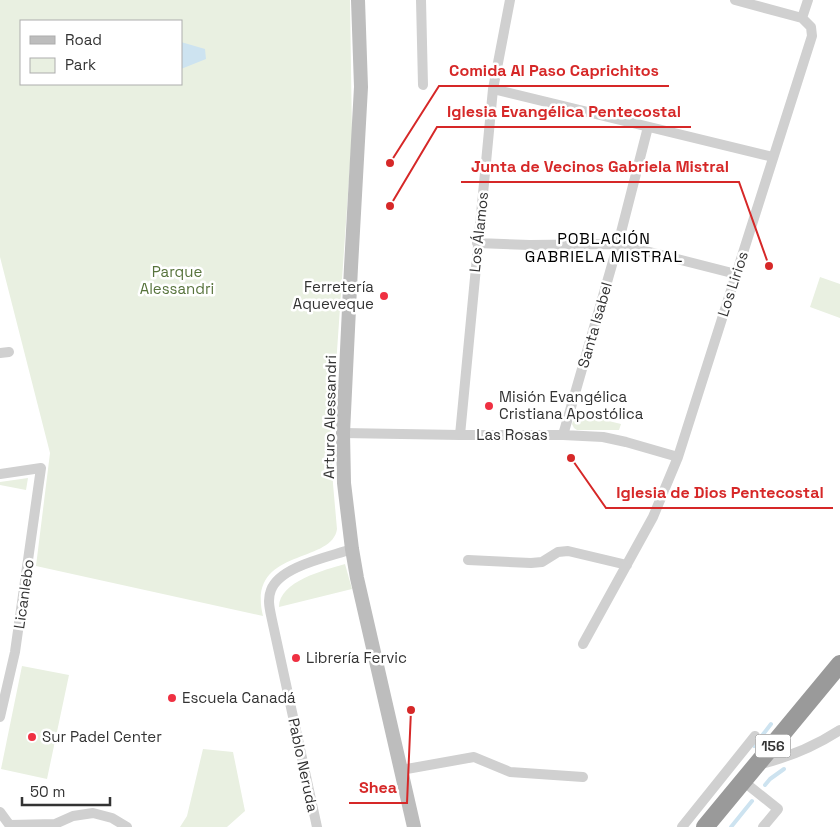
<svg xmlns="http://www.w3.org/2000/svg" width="840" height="827" font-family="'Space Grotesk',sans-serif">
	<rect width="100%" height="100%" fill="#fff"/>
	<path fill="#e9f0e1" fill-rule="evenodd" d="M0 0H350L352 136 331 437 333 484 337 529C332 565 246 547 263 616L36 566 50 453 0 257ZM21 21H181V84H21Z
		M820 277 840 284V318L810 307Z
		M576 413 621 424 619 430H577L574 428 572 424Z
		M28 478 26 490 0 485V482Z
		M345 564 352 589 279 607C279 581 325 570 345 564Z
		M22 666 69 675 47 779 1 769Z
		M203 749 233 752 245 811 227 827H180L187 816Z"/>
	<path fill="#cde3f0" d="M181 42 205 49 206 59 181 69Z"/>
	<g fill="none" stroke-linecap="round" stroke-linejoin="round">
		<path stroke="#cde3f0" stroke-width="4" d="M754 746 771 724
			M765 785 770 779 784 769
			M731 827 752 801"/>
		<path stroke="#d0d0d0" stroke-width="10" d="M421 0 423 85
			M802 18 808 0
			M493 89 773 157
			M477 243 530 245 618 244 736 274
			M0 353 9 352
			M343 433 460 435H563L603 437 626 442 678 457
			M460 435 493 89 510 0
			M563 435 618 244 648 127
			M0 474 41 468 15 652 0 717
			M468 560 531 563 542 562 558 552 568 551 627 565
			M583 644 653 517 678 457 812 36 811 27 802 18 735 0
			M757 765C787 758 814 747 840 730
			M401 770 474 757 510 772 583 777
			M743 781 778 809 763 827
			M0 812 11 827
			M10 825 55 824 73 816 93 813 112 818 127 827
			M317 827 272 620C270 610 267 600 271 590 280 566 329 557 352 549
			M682 827 755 736"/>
		<path stroke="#bdbdbd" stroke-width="14" d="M358 0 361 87 351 267 343 433 344 483 352 549 357 578 414 827"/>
		<path stroke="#9a9a9a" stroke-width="18" d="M705 827 840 664"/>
	</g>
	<g fill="#ef3042" stroke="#fff" stroke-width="2">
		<circle cx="384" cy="296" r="5"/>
		<circle cx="489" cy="406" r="5"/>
		<circle cx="296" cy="658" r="5"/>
		<circle cx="172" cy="698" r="5"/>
		<circle cx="32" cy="737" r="5"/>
	</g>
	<g text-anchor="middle" stroke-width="5" stroke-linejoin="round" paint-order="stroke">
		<rect fill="#fff" stroke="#707070" stroke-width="1" x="755.5" y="734.5" width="35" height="23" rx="4"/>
		<g font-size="14" font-weight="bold" fill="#333">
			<text x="773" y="751">156</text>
		</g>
		<g font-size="15" fill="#333" stroke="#fff">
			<text transform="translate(479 232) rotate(-84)" y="5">Los Álamos</text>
			<text transform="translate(733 284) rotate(-72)" y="5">Los Lirios</text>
			<text transform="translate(595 325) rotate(-74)" y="5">Santa Isabel</text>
			<text transform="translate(330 417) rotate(-89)" y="5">Arturo Alessandri</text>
			<text x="512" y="440">Las Rosas</text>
			<text transform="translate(24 594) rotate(-82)" y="5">Licanlebo</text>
			<text transform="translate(303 765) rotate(78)" y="5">Pablo Neruda</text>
		</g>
		<g font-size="15" fill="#57733c" stroke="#fff">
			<text x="177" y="277">Parque<tspan x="177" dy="17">Alessandri</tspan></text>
		</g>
		<g font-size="15" fill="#333" stroke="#fff" text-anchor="start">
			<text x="374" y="292" text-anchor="end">Ferretería<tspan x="374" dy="17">Aqueveque</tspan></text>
			<text x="499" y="402">Misión Evangélica<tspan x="499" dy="17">Cristiana Apostólica</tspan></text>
			<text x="306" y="663">Librería Fervic</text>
			<text x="182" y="703">Escuela Canadá</text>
			<text x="42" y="742">Sur Padel Center</text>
		</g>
		<g font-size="16" letter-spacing="1" fill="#000" stroke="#fff">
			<text x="604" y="244">POBLACIÓN<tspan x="604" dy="18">GABRIELA MISTRAL</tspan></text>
		</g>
	</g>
	<path fill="none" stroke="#d62828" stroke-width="2" d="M390 163L439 86H669M390 206L437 127H691M769 266L739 182H461M571 458L606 508H833M411 710L407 803H349"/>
	<g fill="#d62828" stroke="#fff" stroke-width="2">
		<circle cx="390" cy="163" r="5"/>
		<circle cx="390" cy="206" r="5"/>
		<circle cx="769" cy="266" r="5"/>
		<circle cx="571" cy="458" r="5"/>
		<circle cx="411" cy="710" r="5"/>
	</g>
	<g font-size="16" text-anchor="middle" font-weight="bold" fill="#d62828" stroke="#fff" stroke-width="5" stroke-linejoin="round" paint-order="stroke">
		<text x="554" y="76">Comida Al Paso Caprichitos</text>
		<text x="564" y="117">Iglesia Evangélica Pentecostal</text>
		<text x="600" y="172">Junta de Vecinos Gabriela Mistral</text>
		<text x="720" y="498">Iglesia de Dios Pentecostal</text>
		<text x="378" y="793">Shea</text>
	</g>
	<rect x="20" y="20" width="162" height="65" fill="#ffffff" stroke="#adadad"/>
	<rect x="30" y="36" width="25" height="8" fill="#bdbdbd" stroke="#adadad"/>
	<text x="65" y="45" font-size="15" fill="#333333">Road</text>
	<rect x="30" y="58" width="25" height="15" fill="#e9f0e1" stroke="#adadad"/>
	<text x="65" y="70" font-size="15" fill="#333333">Park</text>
	<path d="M22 797v8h88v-8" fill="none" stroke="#333333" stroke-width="2.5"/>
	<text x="30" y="797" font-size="15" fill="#333333" stroke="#ffffff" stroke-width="4" paint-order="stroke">50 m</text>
</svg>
